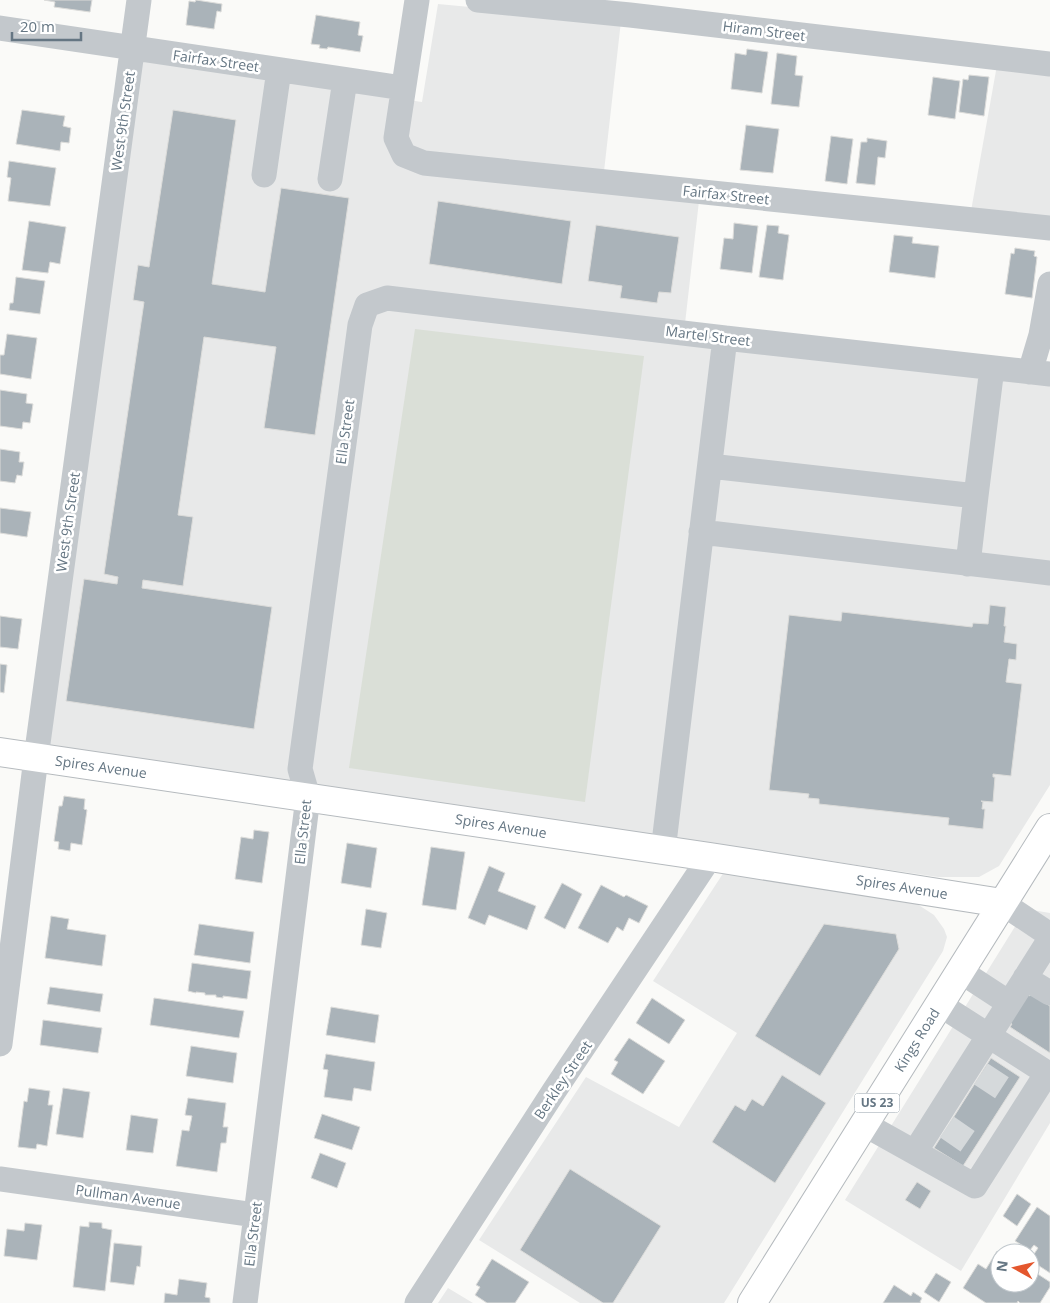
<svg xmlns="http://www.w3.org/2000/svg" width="1050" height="1303" font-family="'Open Sans',sans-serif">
	<rect width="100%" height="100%" fill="#fafaf8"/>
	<path fill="#e8e9e9" d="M438 4 621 21 602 189 699 201 683 341 1050 384V785L999 866 979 877H938L47 745 142 61 422 102Z
		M997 65 1050 73V218L971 211Z
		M724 872 914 902 934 915 944 929 947 937 943 951 724 1303H580L479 1240 586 1077 679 1127 737 1033 653 981Z
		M1026 909 1050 913V1123L961 1271 845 1200Z
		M448 1288 473 1303H438Z"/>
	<path fill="#dadfd7" d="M415 329 644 356 585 802 349 768Z"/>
	<path fill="#aab3b9" stroke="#dcdcda" d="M44 0H92L90 12 54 7 55 2Z
		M196 0 222 4 221 12 217 11 214 29 186 25 189 1 195 2Z
		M316 15 360 22 358 35 363 36 360 52 328 47 327 49 319 48 320 45 311 44Z
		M747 49 768 52 762 93 731 89 735 53 746 55Z
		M777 53 797 56 795 75 803 76 799 107 771 104Z
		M969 75 989 77 984 116 959 112 963 79 968 80Z
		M933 77 960 81 955 119 928 115Z
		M22 110 65 116 63 126 71 128 69 143 61 142 60 151 16 144Z
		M173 110 236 120 212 284 265 292 281 188 349 198 315 435 264 428 276 347 204 337 178 515 193 517 183 586 143 580 142 588 272 607 254 729 66 701 84 579 117 584 118 577 104 574 144 302 133 300 138 265 149 267Z
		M746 125 779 129 773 173 740 170Z
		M831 136 853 139 847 184 825 181Z
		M867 138 887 141 885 158 878 157 875 185 856 183 861 142H867Z
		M9 161 56 168 50 206 8 201 11 178 7 177Z
		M438 201 571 221 562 284 429 264Z
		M29 221 66 227 60 264 50 262 48 273 22 270Z
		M734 223 758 226 752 273 720 269 724 238 733 239Z
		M596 225 679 237 671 293 659 292 657 303 620 298 622 286 588 281Z
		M767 225 779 226 778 233 789 235 783 280 759 277Z
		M894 235 913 237 912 243 939 246 935 278 889 272Z
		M1015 248 1035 251 1034 256 1037 257 1032 298 1005 294 1011 253 1014 254Z
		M16 277 45 281 40 314 9 310 10 303H13Z
		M7 334 37 338 31 379 0 374V355H4Z
		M0 390 27 394 26 403 33 404 30 423 23 422 22 429 0 426Z
		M0 449 20 452 19 462H24L22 476 17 475 15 483 0 481Z
		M0 508 31 512 27 537 0 533Z
		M990 605 1006 607 1004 626H1006L1004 642 1017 644 1016 660 1009 659 1006 682 1022 684 1011 776 993 774V777H995L993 802 981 801 983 802 982 809H985L983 829 948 825 949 818 819 804V799L808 798 809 794 769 790 789 615 841 621 842 612 972 627 973 623 988 624Z
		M0 616 22 619 18 649 0 647Z
		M0 664 7 665 4 693 0 692Z
		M64 796 85 799 84 809 87 810 82 845 71 843 70 851 58 849 59 842 54 841 59 806H62Z
		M254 830 269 832 262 883 235 879 241 837 253 839Z
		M347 843 377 848 371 888 341 883Z
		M431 847 465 852 456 910 422 905Z
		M489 866 505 873 498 891 536 906 527 930 489 915 485 925 468 918Z
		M562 883 582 894 565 929 544 918Z
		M601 885 624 897 626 895 648 906 639 923 629 918 623 931 617 927 608 943 578 928Z
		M366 909 387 913 381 948 361 945Z
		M51 916 69 919 67 929 106 935 102 966 45 958Z
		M199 924 254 932 250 963 194 955Z
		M824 924 896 934 899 949 820 1076 755 1036Z
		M192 963 251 971 247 999 223 996V998L216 997V995H205V993L196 992V993L188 991Z
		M50 987 103 994 100 1012 47 1004Z
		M1026 993 1030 996 1031 994 1050 1006V1053L1010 1027 1012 1024 1008 1021Z
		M154 998 244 1011 239 1038 150 1025Z
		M652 998 685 1020 669 1044 636 1023Z
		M331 1007 379 1015 375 1043 326 1035Z
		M43 1020 102 1028 98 1053 40 1045Z
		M629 1038 665 1061 643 1094 611 1074 618 1062 614 1060Z
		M191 1046 237 1053 233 1083 186 1076Z
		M326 1054 375 1062 371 1091 354 1088 352 1101 324 1097 328 1070 323 1069Z
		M991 1058 1020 1077 963 1166 934 1148Z
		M782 1075 826 1103 775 1183 712 1142 735 1105 745 1111 752 1099 763 1106Z
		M29 1088 50 1091 48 1105H53L47 1146 37 1144 36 1149 18 1147 24 1101 27 1102Z
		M63 1088 90 1092 83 1138 56 1134Z
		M188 1098 226 1103 223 1127H228L226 1143H221L217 1172 176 1166 182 1130 189 1131 192 1116 185 1115Z
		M322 1114 360 1127 352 1150 314 1138Z
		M131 1115 158 1119 153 1153 126 1150Z
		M320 1153 346 1163 337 1188 311 1178Z
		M570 1169 661 1226 613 1303H603L520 1250Z
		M917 1182 931 1191 920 1209 905 1200Z
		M1017 1194 1031 1204 1017 1226 1003 1216Z
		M1037 1207 1050 1216V1273L1030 1260 1038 1248 1034 1245 1030 1250 1015 1241Z
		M89 1222 102 1223V1228L112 1230 105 1291 73 1287 80 1226 89 1227Z
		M25 1223 42 1225 37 1260 4 1256 7 1229 24 1231Z
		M114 1243 142 1246 140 1267 137 1266 134 1285 110 1282Z
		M997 1251 1000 1253V1283H1030V1269L1050 1282V1287L1040 1303H1020L1018 1301 1017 1303H986L963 1288 978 1264 986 1269Z
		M492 1259 529 1282 515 1303H487L475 1295 480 1287 476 1285Z
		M936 1273 951 1282 939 1302 924 1292Z
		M179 1279 207 1283 205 1297 210 1298V1303H164L165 1293 177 1295Z
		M894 1285 911 1296 913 1292 922 1298 920 1302 921 1303H883Z"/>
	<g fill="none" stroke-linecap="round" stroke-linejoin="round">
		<path stroke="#d5d9db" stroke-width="25" stroke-dasharray="25 12" stroke-linecap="butt" d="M981 1074 1010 1093
			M947 1127 976 1147"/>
		<g stroke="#b5babe" stroke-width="30">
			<path id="major" d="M0 752 710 857 1002 903
				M752 1303 1050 828"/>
		</g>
		<path stroke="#c3c8cc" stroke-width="25" d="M417 0 396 138 404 155 424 163 1050 228
			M478 0 630 15 1050 64
			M0 28 403 88
			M264 175 279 70
			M330 179 345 80
			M1030 372 1041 335 1050 284
			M710 466 976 496 968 564
			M976 496 992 368
			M701 532 1050 573
			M663 851 725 338
			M1002 903 1050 935
			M960 971 1009 1003
			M1025 978 1050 993
			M0 1044 36 758 139 0
			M864 1124 975 1186 1047 1073 939 1004
			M915 1152 1050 939
			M0 1179 256 1215
			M245 1303 308 797 300 769 360 325 367 305 387 298 725 338 1050 374
			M417 1303 554 1091 710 857"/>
		<use href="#major" stroke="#fff" stroke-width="28"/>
	</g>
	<g text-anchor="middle" stroke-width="5" stroke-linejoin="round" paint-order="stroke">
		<rect fill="#fff" stroke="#939fa8" stroke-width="1" x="854.5" y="1093.5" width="45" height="19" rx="4"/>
		<g font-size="12" font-weight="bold" fill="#657683">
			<text x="877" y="1107">US 23</text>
		</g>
		<g font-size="14" fill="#657683" stroke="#fff">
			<text transform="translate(764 31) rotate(7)" y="5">Hiram Street</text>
			<text transform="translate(216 61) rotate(8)" y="5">Fairfax Street</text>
			<text transform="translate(123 121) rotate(-82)" y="5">West 9th Street</text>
			<text transform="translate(726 195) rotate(6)" y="5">Fairfax Street</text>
			<text transform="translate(708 336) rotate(7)" y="5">Martel Street</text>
			<text transform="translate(345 432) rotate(-82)" y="5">Ella Street</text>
			<text transform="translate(68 522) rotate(-82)" y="5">West 9th Street</text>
			<text transform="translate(101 767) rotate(8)" y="5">Spires Avenue</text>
			<text transform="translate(501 826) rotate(9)" y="5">Spires Avenue</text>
			<text transform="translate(303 832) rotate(-84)" y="5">Ella Street</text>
			<text transform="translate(902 887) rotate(9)" y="5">Spires Avenue</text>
			<text transform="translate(917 1040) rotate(-58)" y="5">Kings Road</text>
			<text transform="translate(563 1080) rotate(-56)" y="5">Berkley Street</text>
			<text transform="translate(128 1197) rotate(8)" y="5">Pullman Avenue</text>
			<text transform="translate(253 1234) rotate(-83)" y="5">Ella Street</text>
		</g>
	</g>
	<g transform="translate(1015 1268) rotate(278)"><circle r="24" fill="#ffffff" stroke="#c1c8cd"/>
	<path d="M0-4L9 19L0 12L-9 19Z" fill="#e4572e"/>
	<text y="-8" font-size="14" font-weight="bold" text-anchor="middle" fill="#657683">N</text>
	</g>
	<path d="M12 32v8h69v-8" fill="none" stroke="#657683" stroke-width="2.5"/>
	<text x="20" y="32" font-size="15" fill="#657683" stroke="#ffffff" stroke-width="4" paint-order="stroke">20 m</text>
</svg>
